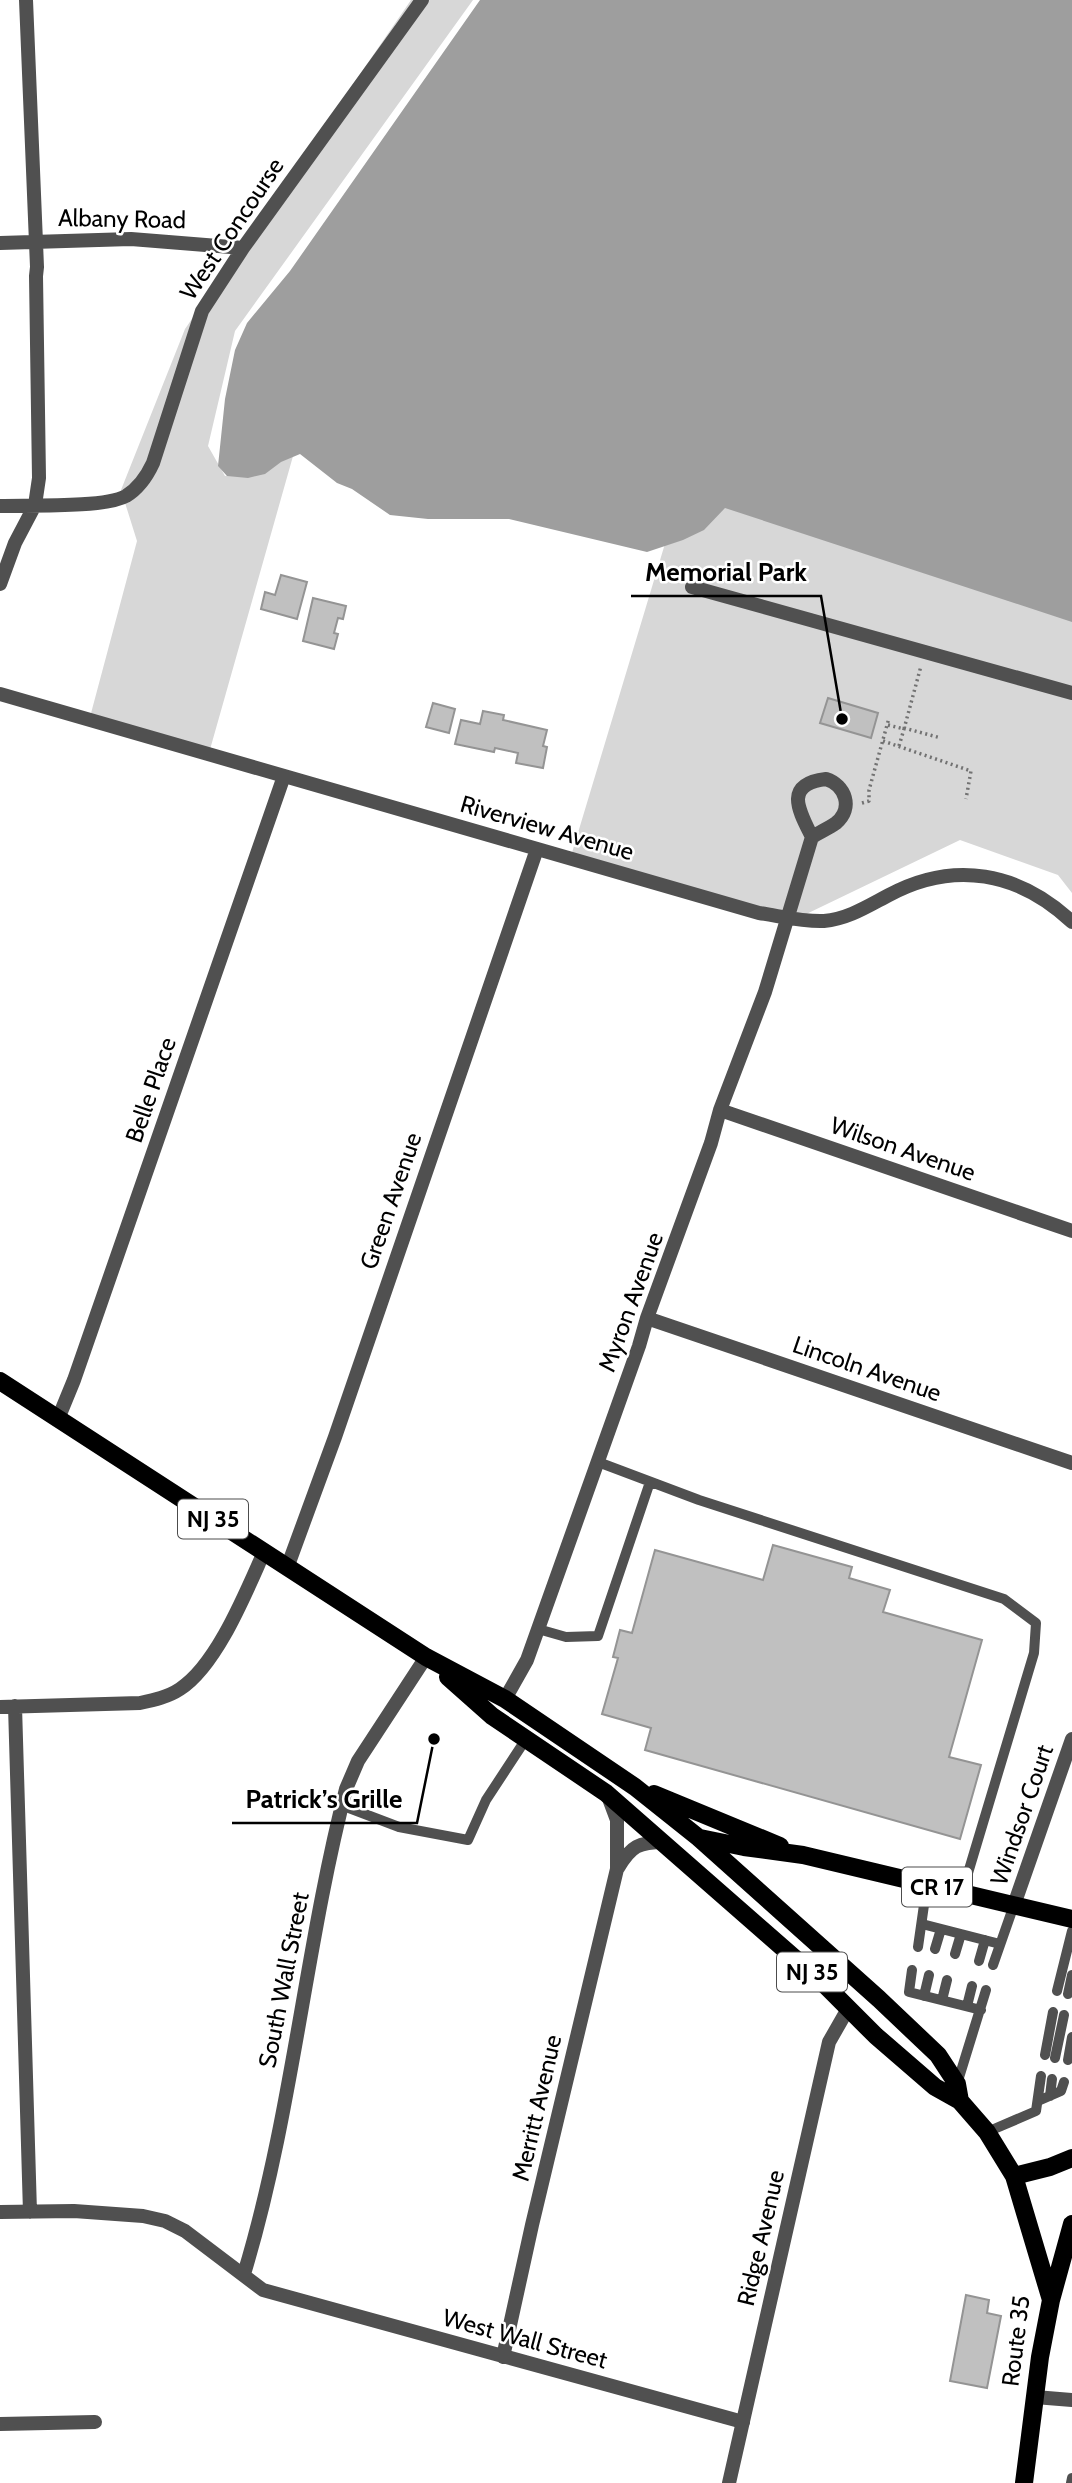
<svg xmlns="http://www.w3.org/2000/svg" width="1072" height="2483" font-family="Cabin,sans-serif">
	<rect width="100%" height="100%" fill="#fff"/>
	<path fill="#d7d7d7" d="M411 0H473L235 331 208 446 225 476 266 469 297 442 209 753 90 717 137 541 121 490 185 329Z
		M725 489 1072 598V893L1058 875 960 840 798 918 571 856 667 537Z"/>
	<path fill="#9e9e9e" d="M480 0H1072V622L725 508 704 530 683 540 647 552 509 519H428L390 515 352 489 337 483 300 454 281 462 265 474 248 478 227 476 218 466 225 399 235 350 247 323 290 271Z"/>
	<path fill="#c0c0c0" stroke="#949494" stroke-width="2" d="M281 575 307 582 297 619 261 609 265 592 275 595Z
		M313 598 346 606 343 619 338 618 334 633 338 634 334 649 303 641Z
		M828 698 878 713 871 738 820 723Z
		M433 703 455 709 449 733 426 727Z
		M483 711 504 715 503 720 547 730 543 746 547 747 543 768 516 763 518 753 495 748 494 752 455 744 461 720 480 724Z
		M773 1545 852 1567 849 1578 890 1590 883 1612 982 1640 949 1757 981 1765 960 1839 645 1750 651 1728 602 1714 618 1658 613 1657 620 1630 632 1633 655 1550 763 1580Z
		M966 2295 989 2300 987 2313 1001 2316 987 2388 950 2381Z"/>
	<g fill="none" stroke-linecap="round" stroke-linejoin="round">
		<path stroke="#727272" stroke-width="3.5" stroke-dasharray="2 3.5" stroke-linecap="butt" d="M888 725 904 729 921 666
			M904 728 941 738
			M883 741 971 771 966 799
			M899 746 904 729
			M862 803 869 801V790L889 718"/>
		<path stroke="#505050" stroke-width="10" d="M598 1462 699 1500 1004 1599 1036 1623 1034 1653 962 1893
			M538 1629 566 1637 598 1636 650 1482
			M341 1805 399 1827 468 1840 486 1800 526 1739
			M922 1924 1000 1944
			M918 1947 927 1884
			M935 1949 941 1929
			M955 1954 961 1934
			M979 1961 985 1940
			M993 1965 1014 1905
			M912 1970 909 1992 981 2010
			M1057 1991 1072 1931
			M1068 1994 1072 1975
			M924 1996 929 1975
			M942 2000 947 1980
			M967 2006 972 1986
			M1045 2055 1053 2012
			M1055 2058 1064 2015
			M1068 2060 1072 2037
			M957 2084 986 1990
			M1050 2096 1052 2079
			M1038 2101 1061 2091 1064 2082
			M987 2132 1036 2111 1041 2076
			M1071 2483 1072 2478"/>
		<path stroke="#505050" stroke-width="14" d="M692 587 1072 693"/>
		<path stroke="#505050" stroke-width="14" d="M0 243 131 239 243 248
			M0 506C27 505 105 508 126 496 139 488 147 476 153 463L202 311 243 248 422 0
			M0 584 15 543 35 505 39 478 36 276 37 267 26 0
			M0 694 759 913C780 916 803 922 824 921 848 919 868 906 889 895 954 860 1019 872 1072 922
			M826 779C845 785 854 808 836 823 829 828 820 832 812 837 799 811 783 784 826 779Z
			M720 1110 1072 1231
			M647 1318 1072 1463
			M58 1419 74 1380 284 776
			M287 1568 335 1437 537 849
			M505 1699 527 1660 639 1346 647 1318 711 1143 720 1110 765 992 812 837
			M15 1706 30 2212
			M0 1707 140 1703C154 1700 168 1697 180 1689 217 1665 246 1592 264 1552
			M618 1868C631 1846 639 1842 664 1842
			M1014 1905 1072 1739
			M0 2212 74 2211 143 2216 165 2221 185 2231 263 2290 743 2422
			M244 2274C292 2116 305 1948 346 1789L358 1761 426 1657
			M503 2357 532 2225 617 1869V1820L608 1796
			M1035 2397 1072 2400
			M0 2424 95 2422"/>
		<path stroke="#505050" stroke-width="14" d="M729 2483 829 2042 849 2007"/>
		<path stroke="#000" stroke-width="18" d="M0 1381 426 1657 505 1699 635 1787 699 1838 879 1999 938 2055 957 2084 960 2101
			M448 1677 492 1716 606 1793 823 1983 876 2036 935 2087 960 2101 987 2132 1014 2176 1051 2300
			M654 1794 780 1846
			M700 1838 744 1847 803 1855 1072 1919
			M1014 2176 1050 2167 1072 2158
			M1024 2483 1040 2357 1051 2300 1072 2224"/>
	</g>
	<g text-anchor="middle" stroke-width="5" stroke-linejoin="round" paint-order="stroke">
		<g fill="#fff" stroke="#4c4c4c" stroke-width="2">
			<rect x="178" y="1499.5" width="70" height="39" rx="5"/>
			<rect x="902" y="1867.5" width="70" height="39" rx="5"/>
			<rect x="777" y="1952.5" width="70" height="39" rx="5"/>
		</g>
		<g font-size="23" font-weight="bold" fill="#000">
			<text x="213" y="1527">NJ 35</text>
			<text x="937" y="1895">CR 17</text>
			<text x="812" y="1980">NJ 35</text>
		</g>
		<g font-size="24" fill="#000" stroke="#fff">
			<text transform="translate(122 219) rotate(1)" y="8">Albany Road</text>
			<text transform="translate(232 229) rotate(-56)" y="8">West Concourse</text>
			<text transform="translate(547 828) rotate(16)" y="8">Riverview Avenue</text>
			<text transform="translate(151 1090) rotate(-71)" y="8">Belle Place</text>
			<text transform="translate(903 1149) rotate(19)" y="8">Wilson Avenue</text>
			<text transform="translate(391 1201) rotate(-71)" y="8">Green Avenue</text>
			<text transform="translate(631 1302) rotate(-70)" y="8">Myron Avenue</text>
			<text transform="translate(867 1369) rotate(19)" y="8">Lincoln Avenue</text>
			<text transform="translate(1022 1815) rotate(-71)" y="8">Windsor Court</text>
			<text transform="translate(284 1980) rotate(-79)" y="8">South Wall Street</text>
			<text transform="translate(537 2108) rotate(-77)" y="8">Merritt Avenue</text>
			<text transform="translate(761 2238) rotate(-77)" y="8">Ridge Avenue</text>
			<text transform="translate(525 2339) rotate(15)" y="8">West Wall Street</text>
			<text transform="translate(1016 2341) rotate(-83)" y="8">Route 35</text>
		</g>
	</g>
	<path fill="none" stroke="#000" stroke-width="2.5" d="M842 719L821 596H631M434 1739L417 1823H232"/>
	<g fill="#000" stroke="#fff" stroke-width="2.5">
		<circle cx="842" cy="719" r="7"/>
		<circle cx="434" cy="1739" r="7"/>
	</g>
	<g font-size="26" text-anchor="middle" font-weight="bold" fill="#000" stroke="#fff" stroke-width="5" stroke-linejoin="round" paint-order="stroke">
		<text x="726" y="581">Memorial Park</text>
		<text x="324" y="1808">Patrick’s Grille</text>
	</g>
</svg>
